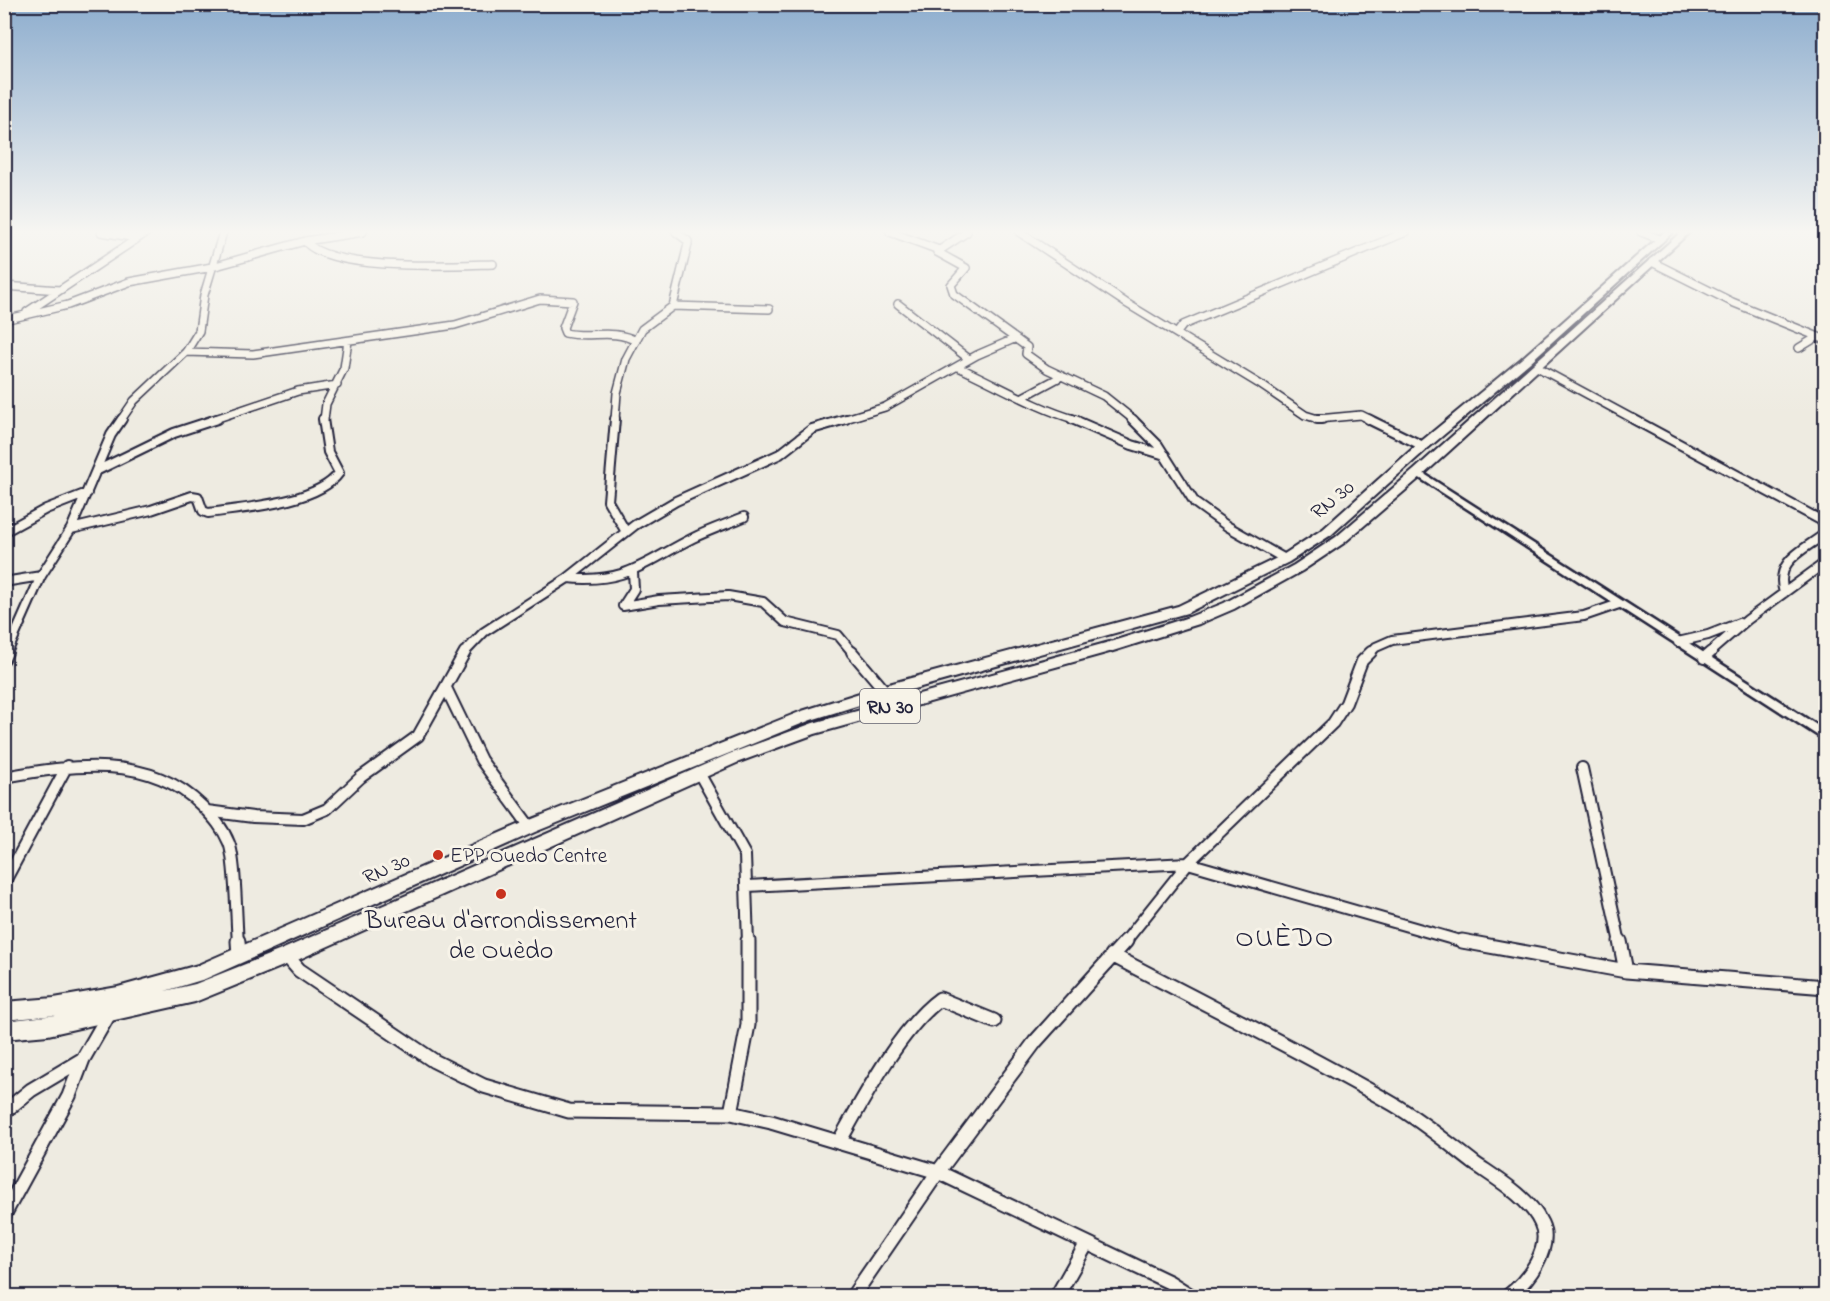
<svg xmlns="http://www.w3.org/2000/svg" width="1830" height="1301" font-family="'Indie Flower',sans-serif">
	<rect width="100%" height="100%" fill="#eeebe1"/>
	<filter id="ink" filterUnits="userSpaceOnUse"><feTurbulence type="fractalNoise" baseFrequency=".0167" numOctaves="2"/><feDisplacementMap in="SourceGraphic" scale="12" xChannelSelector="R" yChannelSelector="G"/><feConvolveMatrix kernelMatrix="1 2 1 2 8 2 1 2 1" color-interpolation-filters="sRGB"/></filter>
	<g filter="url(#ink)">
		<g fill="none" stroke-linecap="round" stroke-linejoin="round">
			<g stroke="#22223b" stroke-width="10">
				<path id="minor-far3" d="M101 232 138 238
					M890 232 939 250
					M967 232 937 252 966 268 951 285 954 294 1027 347 1026 354 1047 369 1104 396 1134 420
					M1019 232 1126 303 1261 385 1305 415 1318 419 1361 415 1371 420
					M1641 232 1660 239
					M305 241C329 272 453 265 493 264
					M1652 262 1732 302 1826 340
					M4 286 60 290
					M898 304 969 359
					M673 306 769 309
					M27 312 147 232
					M4 320 68 305 129 282 212 267 305 241 363 232
					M1177 333 1183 325 1406 232
					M1799 348 1817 337
					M186 352 253 354 455 325 540 299 573 301 563 328 565 333C589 339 613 328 636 341
					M958 367C998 385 1035 408 1077 420
					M1537 367 1635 420
					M1023 397 1062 376
					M121 420 134 401 186 352 199 331 204 295 223 232
					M212 420 298 391 337 385
					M324 420 326 404 344 368 348 341
					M615 420 617 393 626 359 642 329 673 306 688 244V241L676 232
					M842 420 885 407 977 355 1014 339"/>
			</g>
			<g stroke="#22223b" stroke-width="12">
				<path id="minor-far2" d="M615 419 608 501 626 532
					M1072 419 1132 445 1165 455
					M1132 419 1158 445 1195 503 1227 526 1285 559
					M1317 419H1322
					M1368 419 1423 446
					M1633 419 1826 523
					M96 471 174 433 217 419
					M71 529 151 510 192 496 198 497 203 511 208 513C243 508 318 503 339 473L328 452 323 419
					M4 532 46 509 87 493
					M633 572 634 589 623 606 659 600 728 596 763 602 785 622 838 635 853 653
					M568 578C626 584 645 562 693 538 709 530 727 524 744 517
					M4 582 41 576
					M1784 593C1774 560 1803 551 1826 533
					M1678 642 1708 635 1739 623
					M7 653 41 576 71 529 111 435 122 419
					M464 653 484 632 568 578 635 525 676 501 780 454 812 429 846 419
					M1370 653 1376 647 1392 640 1584 616 1619 604
					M1709 653 1747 620 1826 562"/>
			</g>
			<g stroke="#22223b" stroke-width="14">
				<path id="minor-far1" d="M852 652 885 691
					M1704 658 1711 652
					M4 659 7 652
					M446 688 481 760 530 827
					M1582 768 1620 943
					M699 773 745 855 748 943
					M4 777C72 765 149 753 202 806 214 818 223 828 229 843 236 860 236 920 238 943
					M207 811 253 817 303 819 327 809 361 777 418 736 465 652
					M4 883 67 766
					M748 886 1188 863 1467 943
					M1124 943 1188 863 1333 723 1346 703 1362 661 1371 652"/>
			</g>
			<g stroke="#22223b" stroke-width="17">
				<path id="minor" d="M238 941 239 956
					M1462 941 1626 971 1826 987
					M1620 941 1626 971
					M1112 955C1206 1005 1302 1051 1393 1104 1422 1121 1448 1143 1474 1163 1497 1179 1529 1197 1541 1223 1553 1248 1528 1281 1508 1296
					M287 956 299 970 434 1061 484 1086 569 1111 731 1113 771 1122 938 1172 1169 1282 1191 1296
					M4 1112 31 1090 83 1059
					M731 1113 748 1025V941
					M839 1142C863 1099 901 1027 940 999L994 1021
					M4 1215 69 1096 83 1059 109 1014
					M853 1296 938 1172 1035 1042 1126 941
					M1057 1296 1087 1243"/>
			</g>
			<g stroke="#22223b" stroke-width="5">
				<path id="tertiary" d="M1418 470 1826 731V741L1415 475V471Z"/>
			</g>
			<g stroke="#22223b" stroke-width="4">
				<path id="primary" d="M1664 232H1673L1529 363 1427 449 1331 535 1289 562 1187 613 885 697 811 720 535 832 205 979 165 991 195 984 281 950 729 754 813 723 1113 641 1189 617 1224 603 1294 565 1336 537 1414 470 1681 232H1690L1422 476 1344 543 1302 571 1234 609 1199 624 1113 651 815 734 739 762 293 962 195 1002 48 1035 4 1039V1021L56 1015 4 1020V1002L54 998 118 987 198 965 525 822 802 711 885 685 1178 606 1281 556 1323 529 1419 443 1521 359Z"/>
			</g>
			<use href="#minor-far3" stroke="#f7f3e8" stroke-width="7"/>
			<use href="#minor-far2" stroke="#f7f3e8" stroke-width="8"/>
			<use href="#minor-far1" stroke="#f7f3e8" stroke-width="10"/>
			<use href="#minor" stroke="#f7f3e8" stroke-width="13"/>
			<use href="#tertiary" fill="#f7f3e8" fill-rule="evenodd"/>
			<use href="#primary" fill="#f7f3e8" fill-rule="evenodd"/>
		</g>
	</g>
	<linearGradient id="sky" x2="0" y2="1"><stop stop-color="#8dadce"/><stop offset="0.56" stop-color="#f7f6f2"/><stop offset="1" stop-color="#f7f6f2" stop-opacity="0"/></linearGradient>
	<rect width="1830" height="414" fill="url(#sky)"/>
	<g fill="#c8321e" stroke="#f7f3e8" stroke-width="2">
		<circle cx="438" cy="855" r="6"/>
		<circle cx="501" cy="894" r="6"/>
	</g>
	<g text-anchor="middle" stroke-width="6" stroke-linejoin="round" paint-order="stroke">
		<rect fill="#f7f3e8" stroke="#62616f" stroke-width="1.5" x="860" y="689" width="60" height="34" rx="4.5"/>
		<g font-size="20" font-weight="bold" fill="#22223b">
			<text x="890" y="713">RN 30</text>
		</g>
		<g font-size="21" fill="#22223b" stroke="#f7f3e8">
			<text transform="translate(1332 499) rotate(-39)" y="7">RN 30</text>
			<text transform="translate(386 868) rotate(-24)" y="7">RN 30</text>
		</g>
		<g font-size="21" fill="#22223b" stroke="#f7f3e8" text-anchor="start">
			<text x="450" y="862">EPP Ouedo Centre</text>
		</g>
		<g font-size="26" fill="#22223b" stroke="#f7f3e8">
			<text x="501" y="928">Bureau d'arrondissement<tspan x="501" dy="30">de Ouèdo</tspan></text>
		</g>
		<g font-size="28" letter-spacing="1.5" fill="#22223b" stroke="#f7f3e8">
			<text x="1285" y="946">OUÈDO</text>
		</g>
	</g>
	<rect width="1830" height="1301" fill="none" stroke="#f7f3e8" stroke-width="24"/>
	<rect x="12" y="12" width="1806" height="1277" fill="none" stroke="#22223b" stroke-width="2" filter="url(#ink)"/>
</svg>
